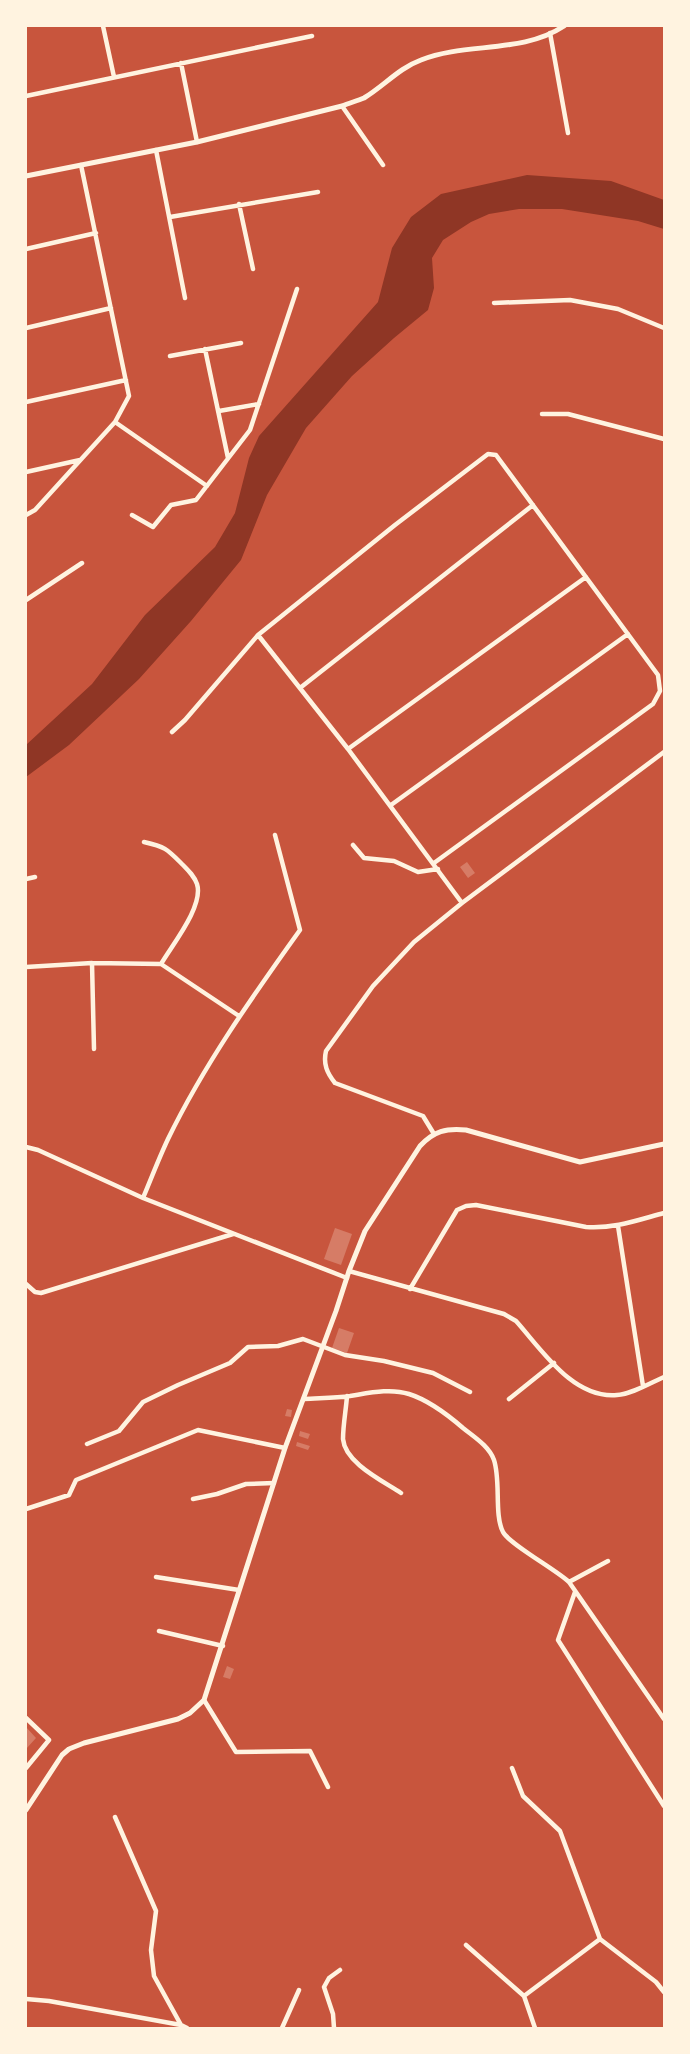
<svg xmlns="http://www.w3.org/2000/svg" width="690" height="2054" font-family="Quicksand,sans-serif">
	<rect width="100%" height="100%" fill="#c8553d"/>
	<path fill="#8f3625" d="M527 175 611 181 664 200V229L638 221 562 209H519L489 214 471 222 443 240 432 258 434 288 428 310 394 338 352 376 306 428 267 495 241 560 191 621 139 679 69 745 26 777V745L92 684 145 615 215 547 235 513 249 458 259 436 378 302 392 248 411 217 441 194Z"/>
	<path fill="#d67c66" d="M467 862 475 873 468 878 460 867Z
		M335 1228 352 1234 341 1265 324 1259Z
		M339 1328 354 1333 347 1353 332 1348Z
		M287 1409 292 1410 291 1417 285 1416Z
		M300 1431 310 1434 308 1439 299 1436Z
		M297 1442 310 1446 308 1450 296 1446Z
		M227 1666 234 1669 230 1679 223 1677Z
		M26 1727 36 1738 26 1749Z"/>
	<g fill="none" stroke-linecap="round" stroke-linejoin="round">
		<path stroke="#fff3e0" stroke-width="4.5" d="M103 26 114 77
			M550 33 568 133
			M181 63 197 142
			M26 96 312 36
			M342 106 383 165
			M156 150 185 298
			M239 204 253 269
			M170 217 318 192
			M26 249 96 233
			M494 303 570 300 618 309 664 328
			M26 328 111 308
			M205 349 228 458
			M170 356 241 343
			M26 402 126 380
			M219 411 259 404
			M542 414H568L664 439
			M115 422 207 486
			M26 472 80 460
			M26 515 35 510 115 422 129 396 81 165
			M132 515 153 527 171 505 196 500 250 430 297 289
			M26 600 82 563
			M258 635 348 749 462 903
			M300 688 533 505
			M172 732 185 720 258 635 395 525 488 454 496 455 658 675 660 691 653 704 434 863
			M348 749 586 577
			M391 805 628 634
			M144 842C166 847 167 849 183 865 189 871 194 876 197 884 204 906 172 945 161 964
			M353 845 364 858 394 861 418 872 438 869
			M26 879 35 877
			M92 963 94 1049
			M26 967 92 963 161 964 239 1016
			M434 1134 423 1116 335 1083C327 1073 323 1064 326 1051L373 986 414 942 462 903 664 752
			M26 1147 38 1150 143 1198 347 1278
			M143 1198C151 1179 159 1158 168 1139 204 1065 252 997 300 930L275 835
			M618 1226 643 1386
			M349 1271 504 1314 516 1321C542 1350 573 1399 617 1395 632 1394 650 1383 664 1377
			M26 1284 35 1292 41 1293 233 1234
			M410 1289 457 1210 466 1206 476 1205 586 1227C614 1229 638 1220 664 1213
			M347 1396C346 1410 343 1425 343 1439 345 1463 383 1481 401 1493
			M304 1399C319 1398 335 1398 350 1396 369 1393 390 1388 409 1394 428 1400 448 1415 463 1428 474 1437 489 1446 494 1460 501 1481 494 1515 503 1532 509 1544 555 1569 569 1582L664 1719
			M509 1399 554 1363
			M87 1444 119 1431 143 1402 178 1385 230 1363 248 1347 278 1346 303 1339 345 1355 384 1361 433 1373 470 1392
			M193 1499 217 1494 246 1484 274 1483
			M26 1509 69 1495 76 1480 198 1430 285 1448
			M156 1577 239 1590
			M569 1582 608 1561
			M575 1592 558 1640 664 1806
			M159 1631 223 1646
			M204 1700 236 1752 310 1751 328 1787
			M26 1718 49 1740 26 1768
			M512 1768 523 1796 560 1831 600 1939 656 1982 664 1992
			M115 1817 156 1911 151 1950 154 1976 181 2025
			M466 1945 524 1996 535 2028
			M524 1996 600 1939
			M26 1999 49 2001 181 2025 187 2028
			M282 2028 299 1990
			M334 2028 333 2014 324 1987 329 1978 340 1970"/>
		<path stroke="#fff3e0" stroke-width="5" d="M26 176 197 142 342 106C349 103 357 101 364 98 384 86 399 68 421 60 466 42 522 54 564 26
			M26 1810 62 1755 69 1749 84 1743 178 1719 190 1713 204 1700 285 1448 336 1311 349 1271 365 1231 420 1146C434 1131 446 1128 466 1130L580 1162 664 1144"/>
	</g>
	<rect width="690" height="2054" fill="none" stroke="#fff3e0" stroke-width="54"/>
</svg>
